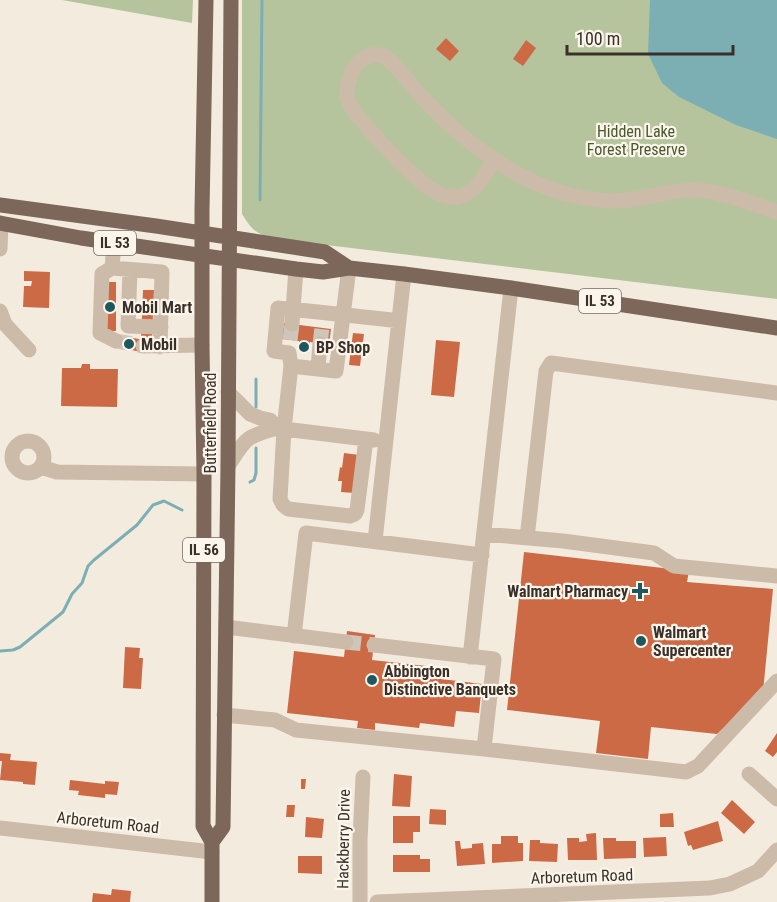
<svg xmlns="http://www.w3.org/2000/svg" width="777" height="902" font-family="'Roboto Condensed',sans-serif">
	<rect width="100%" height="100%" fill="#f4ebdf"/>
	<path fill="#b6c49e" d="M62 0H193L192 23Z
		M242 0H777V299L276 239C257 234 253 232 242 214Z"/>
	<path fill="#7cafb3" d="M650 0H777V139L736 125 679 97 662 83 648 54Z"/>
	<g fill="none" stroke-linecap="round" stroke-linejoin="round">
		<path stroke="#7cafb3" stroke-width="3" d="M260 200 262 0
			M256 379V407
			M250 482 254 480 256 473V448
			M0 651 13 650 20 647 63 612 72 594 82 583 88 566 94 560 137 525 153 505 164 501 182 510"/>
	</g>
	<path fill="#cc6a46" d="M446 38 459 51 450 61 436 49Z
		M526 40 536 48 523 66 513 59Z
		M24 271 50 272 49 308 23 307 24 286H31L32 281H24Z
		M104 282H116V331H104Z
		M143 290H154L152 339H141Z
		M284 323 331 329 329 345 310 342 308 353 298 351 299 341 282 339Z
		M353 333 364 334 360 366 349 365Z
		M117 335 144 340 142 352 115 347Z
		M436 340 460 342 454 397 431 395Z
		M82 364H90V369H118L117 407 61 406 62 368H81Z
		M344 453 359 455 354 493 341 492 342 481H338L340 467 342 468Z
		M524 552 689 571 687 582 773 589 763 692 717 734 651 727 648 759 596 753 600 721 507 710Z
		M347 631 375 635 372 660 426 666 425 677 482 684 479 713 456 711 454 727 420 723 419 728 375 723V730L357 728 358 721 287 713 294 651 344 657Z
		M125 647 140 648 139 658H143L141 689 123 688Z
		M777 733V752L773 757 765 751Z
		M0 753 11 754 10 760 37 762 35 785 23 784V782L0 780 2 761H0Z
		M394 774 412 776 410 807 392 806Z
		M301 779H306L305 789H301Z
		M70 780 105 784V781L119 782 117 795 105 794V798L78 795 79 791 69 790Z
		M732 800 755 822 744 834 721 813Z
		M287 805H295L294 817H286Z
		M430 809 446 810V825L429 824Z
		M673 813 674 827H660V814Z
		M393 816H420V832H413V843H393Z
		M306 817 324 819 322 838 305 837Z
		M718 821 723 841 693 850 691 845 688 846 684 832Z
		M596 833 597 860H568L567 838H579V842L587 841 586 834Z
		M501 836H518V843H523V861L492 863V844H501Z
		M666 837 667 856 644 857 643 838Z
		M603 838H616V841H636V858L604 859Z
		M530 840H540V843L558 844 557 862 529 861Z
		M455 841H460L461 849 472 848V844L483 843 485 864 457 866Z
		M393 855H420V859H430V872H393Z
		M298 856H322V874L298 873Z
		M112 889 131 891 130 902H92L93 893 111 895Z"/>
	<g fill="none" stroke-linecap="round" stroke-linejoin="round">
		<path stroke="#cfc6bb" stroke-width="15" stroke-dasharray="15 8" stroke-linecap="butt" d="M290 340 292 324
			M116 341 143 346
			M320 344 322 328
			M346 642 374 645"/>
		<path stroke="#cdbbaa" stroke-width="15" d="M494 160C485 174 475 195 457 197 448 198 438 194 431 189 413 177 355 119 348 100 345 91 349 78 353 70 359 60 371 51 383 56 394 61 411 86 420 95 471 150 536 199 613 201 641 201 667 190 694 190 722 191 750 203 777 212
			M114 243 112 268 162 272 160 347
			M0 249 1 223
			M112 268 102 274 100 333 116 341
			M349 268 336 371 291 366 289 353 274 351 278 308C318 312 359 316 399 321
			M130 270 128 326 161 327
			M0 311 5 324 29 350
			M292 324 296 269
			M143 346 202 345
			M291 366 284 429 374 440
			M318 368 320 344
			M228 392 250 414 260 418 270 420 277 428 284 429 280 499 283 505 288 509 350 516 355 514 357 510 366 439
			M12 457a16 16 0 1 1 32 0a16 16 0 1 1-32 0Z
			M228 466C246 439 244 437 277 428
			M41 467 57 472 204 474
			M484 534 563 541 654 553 674 566 777 576
			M527 538 546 371 551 363 777 393
			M375 541 404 274
			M226 627 346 642
			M294 636 306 533 482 555
			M374 645 494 659 484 749
			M470 657 511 288
			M224 715 275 720 296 730 484 749 686 772 698 766 777 681
			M749 774 777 799
			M0 828 212 852
			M360 902V840L363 777
			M377 902 710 888 730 884 758 871 777 850"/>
		<path stroke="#7d675a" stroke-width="15" d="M206 0 202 210V345L204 474 203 826 212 842V902
			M0 205 156 226 325 252 349 268
			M0 223 81 238 296 269 323 272 349 268 404 274 511 288 777 328
			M212 842 223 827 228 466 231 0"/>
	</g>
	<g fill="#1d585f" stroke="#fbf5ec" stroke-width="2">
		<circle cx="110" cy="307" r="6"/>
		<circle cx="129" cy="344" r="6"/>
		<circle cx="304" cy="347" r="6"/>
		<path d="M637 582h6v6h6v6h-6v6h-6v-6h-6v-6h6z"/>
		<circle cx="641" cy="641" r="6"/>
		<circle cx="372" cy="680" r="6"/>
	</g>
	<g text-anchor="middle" stroke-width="4.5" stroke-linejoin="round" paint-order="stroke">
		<g fill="#fbf5ec" stroke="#746b64" stroke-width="1.5">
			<rect x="94" y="231" width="42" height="24" rx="4.5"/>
			<rect x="579" y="289" width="42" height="24" rx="4.5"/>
			<rect x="183" y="538" width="42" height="24" rx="4.5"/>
		</g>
		<g font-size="15" font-weight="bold" fill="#3a302a">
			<text x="115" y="248">IL 53</text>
			<text x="600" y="306">IL 53</text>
			<text x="204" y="555">IL 56</text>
		</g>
		<g font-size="16" fill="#485a2c" stroke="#fbf5ec">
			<text x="636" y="137">Hidden Lake<tspan x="636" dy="18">Forest Preserve</tspan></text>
		</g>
		<g font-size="16" font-weight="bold" fill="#3a302a" stroke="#fbf5ec" text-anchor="start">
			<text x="122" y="313">Mobil Mart</text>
			<text x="141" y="350">Mobil</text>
			<text x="316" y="353">BP Shop</text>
			<text x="628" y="597" text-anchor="end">Walmart Pharmacy</text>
			<text x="653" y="638">Walmart<tspan x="653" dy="18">Supercenter</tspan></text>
			<text x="384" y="677">Abbington<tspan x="384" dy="18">Distinctive Banquets</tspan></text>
		</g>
		<g font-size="16" fill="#3a302a" stroke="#fbf5ec">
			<text transform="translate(210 423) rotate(-90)" y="6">Butterfield Road</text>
			<text transform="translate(108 822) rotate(6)" y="6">Arboretum Road</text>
			<text transform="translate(343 839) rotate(-89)" y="6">Hackberry Drive</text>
			<text transform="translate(582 876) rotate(-2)" y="6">Arboretum Road</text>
		</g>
	</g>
	<path d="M567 45v9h166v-9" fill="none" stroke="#3a302a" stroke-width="3"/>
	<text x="576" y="45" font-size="18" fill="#3a302a" stroke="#fbf5ec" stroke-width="4.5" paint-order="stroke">100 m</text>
</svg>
